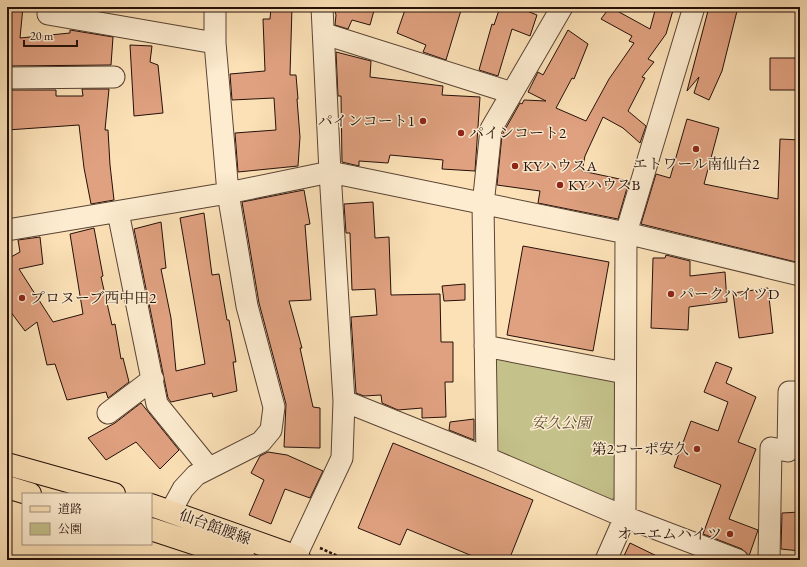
<svg xmlns="http://www.w3.org/2000/svg" width="807" height="567" font-family="'EB Garamond','Noto Serif JP',serif">
	<rect width="100%" height="100%" fill="#fce1b7"/>
	<filter id="stains"><feTurbulence type="fractalNoise" baseFrequency=".005" numOctaves="4"/><feColorMatrix values="0 0 0 0 .2 0 0 0 0 .09 0 0 0 0 .02 0 0 0 .5 -.17"/></filter>
	<radialGradient id="worn" r=".72"><stop offset=".6" stop-color="#630" stop-opacity="0"/><stop offset="1" stop-color="#630" stop-opacity=".3"/></radialGradient>
	<path fill="#c4c18a" stroke="#74684a" d="M500 355 614 378 616 388 615 497 608 503 499 455 495 449 493 360Z"/>
	<path fill="#e0a180" stroke="#241009" d="M7 7H23L20 38 70 33V30L113 37 111 65 7 66Z
		M271 7H292L290 75H296L298 99H297L300 137 298 166 238 172 235 133 276 130 274 98 232 100 230 74 265 71 263 19H270Z
		M334 7H375L370 25 352 20 348 29 335 25 336 15Z
		M406 7H462L446 60 423 52 426 45 397 33Z
		M500 7H517L537 15 530 36 512 29 498 76 479 70 492 24 494 25Z
		M610 7 650 29 656 7H674L666 34 648 59 654 62 642 77 645 78 628 111 646 126 640 143 623 128 603 117 585 156 582 171 629 181 618 219 538 203 540 191 497 185 502 135 520 103 522 104 524 100 546 101 528 92 538 72 543 75 568 30 588 44 574 79 572 78 556 108 586 121 609 79 634 43 629 41 632 36 601 19Z
		M709 7H738L722 71 709 100 694 93 699 77 687 91Z
		M130 45 152 46 150 62 158 65 163 113 134 116Z
		M336 52 371 61 370 77 443 86 442 95 480 97 475 171 442 169 443 160 390 155 388 163 359 161V166L342 162 341 96H338Z
		M770 58H800V90H770Z
		M82 89H109L105 130H108L110 165 114 200 91 204 84 168 79 125 7 130V90H56V96H83Z
		M687 119 719 128 704 184 778 199 780 139 800 140V223L796 240H800V263L641 224 656 174 670 178Z
		M304 190 310 224 305 225 311 300 289 301 302 348H300L313 407 320 408V448L284 447 286 404 259 303 242 202Z
		M373 202 375 238 389 237 391 295 440 294 441 342H453V382H445L446 417 422 418V408L398 410 382 403 381 395 364 396 356 393 351 317 377 315 375 289 352 290 350 233H346L344 204Z
		M204 213 212 275 219 274 227 320H229L236 362H233L237 391 213 397 212 393 171 402 168 398 134 229 161 222 166 268 161 269 171 318 176 371 205 364 180 218Z
		M94 228 103 276 101 277 112 325 115 324 121 359 123 358 129 382 108 398 106 392 67 400 55 364 47 365 37 322 25 331 7 307V251L11 257 20 252 18 240 40 237 43 264 19 269 53 322 83 314 70 234Z
		M523 246 609 262 593 351 507 335Z
		M666 255 690 261V276L725 272 727 302 689 307 688 330 651 328 653 258H665Z
		M465 284V300L444 301 442 286Z
		M768 288 773 333 739 338 733 293Z
		M716 362 732 368 726 383 756 397 738 442 756 449 729 519 758 530 749 556 742 549 703 534 721 485 674 467 691 421 718 431 728 402 704 392Z
		M141 403 179 450 160 469 136 442 106 460 88 438 115 423Z
		M474 419V440L449 430 450 422Z
		M393 443 533 500 509 560H482L407 529 400 545 358 528Z
		M268 452 287 455 323 471 310 498 285 489 271 524 249 515 264 480 251 473 260 456Z
		M800 512V551L781 549 782 513Z
		M630 543 665 560H622Z"/>
	<g fill="none" stroke-linecap="round" stroke-linejoin="round">
		<g stroke="#5a4434" stroke-width="23">
			<path id="minor" d="M49 7 48 14 215 43
				M325 34 512 93
				M7 78 114 77
				M118 212 157 404 209 468
				M7 230 228 193 330 172 626 233 800 275
				M485 346 625 373
				M344 401 487 458 625 517 738 560
				M108 413 153 379
				M487 458 483 205 491 129 562 7
				M171 511 183 489 196 475 261 442 271 430 274 407 247 306 228 193 215 43V7
				M294 560 342 458 344 401 330 172 322 7
				M606 560 625 517 626 233 694 7
				M769 560 771 448 788 451 789 392H800"/>
		</g>
		<g stroke="#241009" stroke-width="24">
			<path id="major" d="M7 464 114 494
				M7 487 30 494
				M151 505 295 556 300 560
				M151 529 245 560"/>
		</g>
		<path stroke="#241009" stroke-width="2.5" stroke-dasharray="3 2" stroke-linecap="butt" d="M320 548 347 560"/>
		<use href="#minor" stroke="#fdecd0" stroke-width="21"/>
		<use href="#major" stroke="#fce1b7" stroke-width="22"/>
	</g>
	<g fill="#8f2418" stroke="#fdecd0" stroke-width="1.5">
		<circle cx="423" cy="121" r="4"/>
		<circle cx="461" cy="133" r="4"/>
		<circle cx="696" cy="149" r="4"/>
		<circle cx="515" cy="166" r="4"/>
		<circle cx="560" cy="185" r="4"/>
		<circle cx="671" cy="294" r="4"/>
		<circle cx="22" cy="298" r="4"/>
		<circle cx="697" cy="449" r="4"/>
		<circle cx="730" cy="534" r="4"/>
	</g>
	<g text-anchor="middle" stroke-width="3" stroke-linejoin="round" paint-order="stroke">
		<g font-size="15" fill="#241009" stroke="#fdecd0" text-anchor="start">
			<text x="415" y="126" text-anchor="end">パインコート1</text>
			<text x="469" y="138">パインコート2</text>
			<text x="696" y="169" text-anchor="middle">エトワール南仙台2</text>
			<text x="523" y="171">KYハウスA</text>
			<text x="568" y="190">KYハウスB</text>
			<text x="679" y="299">パークハイツD</text>
			<text x="30" y="303">プロヌーブ西中田2</text>
			<text x="689" y="454" text-anchor="end">第2コーポ安久</text>
			<text x="722" y="539" text-anchor="end">オーエムハイツ</text>
		</g>
		<g font-size="15" font-style="italic" fill="#5c4e36" stroke="#fdecd0">
			<text x="561" y="428">安久公園</text>
		</g>
		<g font-size="15" fill="#241009" stroke="#fdecd0">
			<text transform="translate(215 527) rotate(20)" y="5">仙台館腰線</text>
		</g>
	</g>
	<rect width="807" height="567" fill="none" stroke="#fce1b7" stroke-width="24"/>
	<rect x="8" y="8" width="791" height="551" fill="none" stroke="#241009" stroke-width="2"/>
	<rect x="12" y="12" width="783" height="543" fill="none" stroke="#241009"/>
	<rect x="22" y="493" width="130" height="52" fill="#fdecd0" stroke="#a69480"/>
	<rect x="30" y="506" width="20" height="6" fill="#fce1b7" stroke="#a69480"/>
	<text x="58" y="513" font-size="12" fill="#241009">道路</text>
	<rect x="30" y="523" width="20" height="12" fill="#c4c18a" stroke="#a69480"/>
	<text x="58" y="533" font-size="12" fill="#241009">公園</text>
	<path d="M24 40v6h53v-6" fill="none" stroke="#241009" stroke-width="2"/>
	<text x="30" y="40" font-size="12" fill="#241009" stroke="#fdecd0" stroke-width="3" paint-order="stroke">20 m</text>
	<rect width="100%" height="100%" filter="url(#stains)"/>
	<rect width="100%" height="100%" fill="url(#worn)"/>
</svg>
